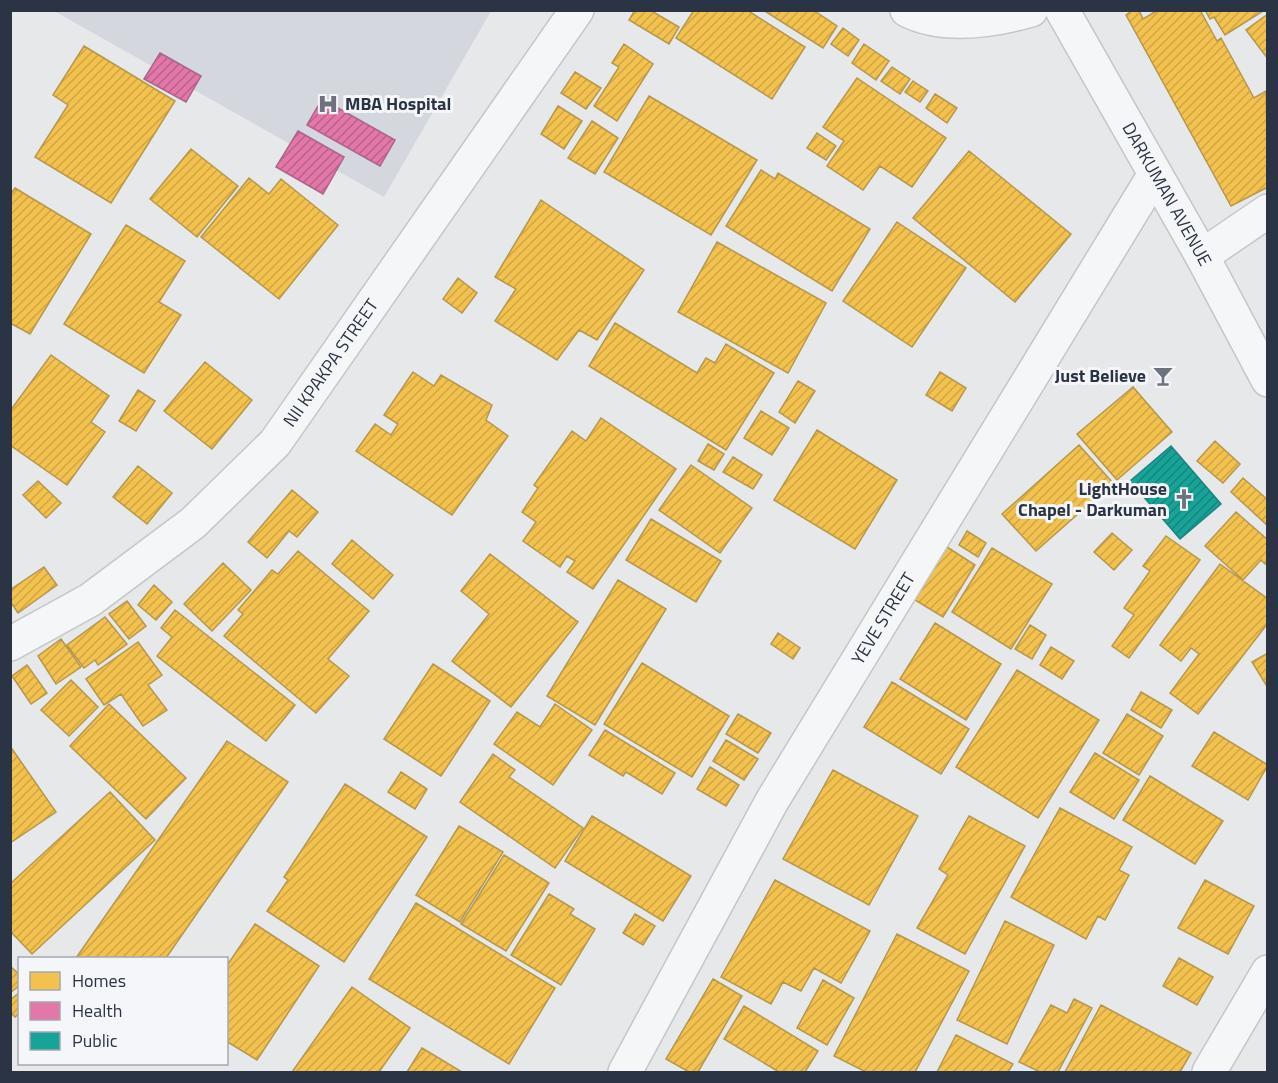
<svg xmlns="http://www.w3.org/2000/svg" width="1278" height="1083" font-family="'Titillium Web',sans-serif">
	<defs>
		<pattern id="homes-hatch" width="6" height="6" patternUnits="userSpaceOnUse" patternTransform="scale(1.5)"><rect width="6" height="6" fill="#f2c14e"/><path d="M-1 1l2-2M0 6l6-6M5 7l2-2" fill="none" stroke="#d0a645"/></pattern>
		<pattern id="health-hatch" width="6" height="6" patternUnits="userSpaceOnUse" patternTransform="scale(1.5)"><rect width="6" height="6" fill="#e377a8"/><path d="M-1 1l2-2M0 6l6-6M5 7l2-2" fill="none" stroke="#b8628b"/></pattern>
		<pattern id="public-hatch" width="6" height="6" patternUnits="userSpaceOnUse" patternTransform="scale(1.5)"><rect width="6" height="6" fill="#17a398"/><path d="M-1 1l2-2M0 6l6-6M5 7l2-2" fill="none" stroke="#15867e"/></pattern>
	</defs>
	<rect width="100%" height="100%" fill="#e6e8ea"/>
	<path fill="#d4d7dd" d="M54 11H491L384 197Z"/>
	<path fill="url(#homes-hatch)" stroke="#b6974b" stroke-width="1.5" d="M635 10H650L679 27 669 44 629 20Z
		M694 10H747L805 47 772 99 676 38Z
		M763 10H813L837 26 823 48Z
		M1133 10H1139L1143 19 1158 10H1200L1217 41 1221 38 1254 98 1266 91 1268 187 1231 206 1126 15Z
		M1205 10H1263V11L1225 35 1214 17 1210 19Z
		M1268 14V59L1246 30Z
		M843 28 859 40 848 56 831 44Z
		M624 44 653 64 617 121 594 106 619 67 612 63Z
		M864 44 889 61 876 80 852 63Z
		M84 46 175 101 111 203 35 157 68 105 53 95Z
		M892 67 910 79 900 94 881 81Z
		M575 72 601 88 586 109 561 93Z
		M857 78 946 138 912 187 880 166 863 190 827 166 844 141 823 127Z
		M913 81 928 91 920 102 905 92Z
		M935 94 957 108 947 123 926 108Z
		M649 96 757 160 711 235 604 172Z
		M558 106 582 121 564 149 541 134Z
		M592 121 618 138 595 174 568 158Z
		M817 133 836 146 826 160 807 148Z
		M191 149 238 186 197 237 150 199Z
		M969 151 1071 234 1015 302 913 218Z
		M761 170 775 179 778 173 870 229 832 291 726 226Z
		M249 178 269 194 281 179 338 225 279 299 201 237Z
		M15 188 91 234 30 334 10 323V195Z
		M541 200 644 270 597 340 579 330 557 360 495 321 516 289 495 277Z
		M897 222 966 268 912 347 843 301Z
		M126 225 185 261 159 302 181 315 144 373 64 324Z
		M717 242 826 303 788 373 678 312Z
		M458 278 477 293 462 313 443 299Z
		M615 323 697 373 706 358 715 363 726 344 774 373 726 450 589 366Z
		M51 355 109 396 91 422 105 432 67 485 10 445V411Z
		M205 362 252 400 212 449 164 411Z
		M413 372 434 386 441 375 492 405 486 420 508 436 452 515 356 451 375 424 391 435 398 424 384 415Z
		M940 372 966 388 952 411 926 395Z
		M798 381 815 391 795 423 779 412Z
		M1133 387 1172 432 1117 480 1077 434Z
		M138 390 155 401 136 431 119 421Z
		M761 411 789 428 772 455 744 438Z
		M601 418 676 469 593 589 567 572 575 561 567 556 560 567 523 541 536 522 522 512 538 488 534 485 572 431 586 441Z
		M817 430 897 480 855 549 774 500Z
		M1215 441 1240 464 1223 483 1197 461Z
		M708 444 724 454 714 470 698 461Z
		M1079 445 1113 483 1036 551 1002 514Z
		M733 457 762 475 753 489 723 472Z
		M691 465 752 508 720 553 659 510Z
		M138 466 172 493 147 524 113 497Z
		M1243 478 1268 500V526L1231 492Z
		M38 481 61 503 46 518 23 495Z
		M292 490 318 512 297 537 289 531 267 558 248 542Z
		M1236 512 1268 540V561L1265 564 1261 560 1243 580 1205 546Z
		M651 519 721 561 696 602 626 560Z
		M967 531 986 543 978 557 959 545Z
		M1112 533 1132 550 1114 570 1094 552Z
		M1166 536 1200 560 1129 658 1112 646 1134 615 1124 608 1150 571 1143 566Z
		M352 540 393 575 373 599 332 564Z
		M947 547 975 565 943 617 915 600Z
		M992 548 1052 584 1011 649 952 612Z
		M298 551 369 611 328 659 349 676 316 713 224 636 243 614 238 610 272 570 278 574Z
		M490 554 578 622 511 707 452 661 489 614 461 591Z
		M223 563 251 590 212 631 184 604Z
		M1220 564 1268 599V623L1198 714 1170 693 1199 654 1191 648 1181 661 1160 645Z
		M44 567 57 585 18 613 10 601V590Z
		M618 580 666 609 595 725 547 696Z
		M154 585 172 602 156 620 138 605Z
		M127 601 146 626 129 639 109 614Z
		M175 610 295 705 266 741 157 656 172 637 161 628Z
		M105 617 127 644 98 665 95 660 84 668 67 645Z
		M935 623 1001 664 966 720 900 679Z
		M1030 625 1046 635 1032 659 1015 649Z
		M778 633 800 648 793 659 771 644Z
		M61 639 81 667 56 684 38 656Z
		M138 642 162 675 148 685 167 710 143 726 121 694 104 705 86 679Z
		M1051 647 1074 661 1062 679 1040 665Z
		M1268 653V688L1252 662Z
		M642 663 729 716 692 777 604 724Z
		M433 664 490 701 441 776 384 739Z
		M27 665 47 693 31 704 12 676Z
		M1017 670 1099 720 1038 818 956 767Z
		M71 680 98 707 69 736 41 710Z
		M892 682 969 729 941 774 864 727Z
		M1141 692 1172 710 1161 728 1131 710Z
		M109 704 186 778 146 819 70 746Z
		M555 704 592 730 553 785 494 744 517 712 540 727Z
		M738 714 771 733 758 753 726 734Z
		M1127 714 1163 736 1139 775 1103 753Z
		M605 730 675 773 662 794 626 772 623 776 589 755Z
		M1214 732 1268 765 1248 800 1192 766Z
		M726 740 758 759 744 780 713 761Z
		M227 741 288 782 166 958H76Z
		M10 746 56 812 10 843Z
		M1095 753 1139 780 1114 819 1070 792Z
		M493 754 515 770 509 777 583 828 555 868 460 802Z
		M710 767 739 785 726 806 697 789Z
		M833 770 918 816 869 905 783 859Z
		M401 772 427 789 415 809 388 792Z
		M1150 776 1223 821 1195 864 1123 820Z
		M345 784 427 837 344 962 267 911 288 880 284 877Z
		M110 792 155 840 32 954 10 931V884Z
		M1060 808 1132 847 1119 870 1129 875 1105 920 1098 916 1086 939 1011 897Z
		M592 816 691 876 663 921 565 861Z
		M969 816 1025 846 965 954 917 928 948 875 939 869Z
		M459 826 503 852 460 922 416 895Z
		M504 855 549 883 506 951 461 924Z
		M775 880 870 931 841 983 814 968 801 991 783 982 771 1004 721 977Z
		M1205 880 1254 906 1228 954 1178 928Z
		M549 894 574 909 570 914 595 929 561 985 511 955Z
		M416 903 555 988 509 1064 369 979Z
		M635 914 655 926 643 945 623 933Z
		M1005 921 1054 945 1007 1044 957 1020Z
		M255 924 319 966 257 1060 226 1041V967Z
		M897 934 969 971 915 1072H866L834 1056Z
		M1179 958 1213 977 1197 1005 1163 986Z
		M10 966 20 975V985L10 993Z
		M713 979 742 996 698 1072H689L666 1059Z
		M823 980 854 998 827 1045 797 1028Z
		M352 987 410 1028 379 1072H292Z
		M20 992V1013L15 1017 10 1012V1000Z
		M1074 999 1092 1008 1058 1072H1040L1019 1062 1051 1005 1067 1013Z
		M1101 1005 1191 1053 1180 1072H1065Z
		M744 1006 818 1051 805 1072H779L724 1039Z
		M956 1035 1013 1064 1008 1072H937Z
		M422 1048 462 1072H407Z"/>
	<path fill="url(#health-hatch)" stroke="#ac638a" stroke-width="1.5" d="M160 53 201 76 186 102 144 79Z
		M322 99 395 140 380 166 307 125Z
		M298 131 344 157 323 194 276 167Z"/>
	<path fill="url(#public-hatch)" stroke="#1d827f" stroke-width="1.5" d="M1171 446 1221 504 1180 539 1130 481Z"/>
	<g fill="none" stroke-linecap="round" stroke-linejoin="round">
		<g stroke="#c4c6c8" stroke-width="36">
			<g id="minor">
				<path d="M907 10C944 29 992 21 1031 10"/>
				<path id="s1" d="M1062 10 1202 256 1268 380"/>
				<path d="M1202 256 1268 211"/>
				<path id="s2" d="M10 644 90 600 193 523 275 443 577 10"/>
				<path id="s3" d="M625 1072 772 801 1155 174"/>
				<path d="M1209 1072 1268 972"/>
			</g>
		</g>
		<use href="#minor" stroke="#f5f6f7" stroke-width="33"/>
	</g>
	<defs>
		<g id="hospital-bare" transform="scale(1.62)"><path d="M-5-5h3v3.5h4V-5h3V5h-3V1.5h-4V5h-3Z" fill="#6c737f" stroke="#f4f6f9" stroke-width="2.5" paint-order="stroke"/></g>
		<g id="bar-bare" transform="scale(1.62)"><path d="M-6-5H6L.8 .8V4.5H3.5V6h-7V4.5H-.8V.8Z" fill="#6c737f" stroke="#f4f6f9" stroke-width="2.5" paint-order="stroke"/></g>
		<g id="church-bare" transform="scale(1.62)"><path d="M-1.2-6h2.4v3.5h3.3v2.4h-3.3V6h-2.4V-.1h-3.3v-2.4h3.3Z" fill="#6c737f" stroke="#f4f6f9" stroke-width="2.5" paint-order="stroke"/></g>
	</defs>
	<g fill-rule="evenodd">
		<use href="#hospital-bare" x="328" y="104"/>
		<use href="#bar-bare" x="1163" y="376"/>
		<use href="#church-bare" x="1184" y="499"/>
	</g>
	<g text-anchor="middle" stroke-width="6" stroke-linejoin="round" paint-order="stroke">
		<g font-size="18" font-weight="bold" fill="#2b3445" stroke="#f4f6f9" text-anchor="end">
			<text x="345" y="110" text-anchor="start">MBA Hospital</text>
			<text x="1146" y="382">Just Believe</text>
			<text x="1167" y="495">LightHouse<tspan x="1167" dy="21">Chapel - Darkuman</tspan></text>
		</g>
		<g font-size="18" fill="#2b3445" stroke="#f4f6f9">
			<text dy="6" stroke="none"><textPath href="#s1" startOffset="212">DARKUMAN AVENUE</textPath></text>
			<text dy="6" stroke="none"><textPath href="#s2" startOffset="432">NII KPAKPA STREET</textPath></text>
			<text dy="6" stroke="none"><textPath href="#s3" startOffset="522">YEVE STREET</textPath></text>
		</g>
	</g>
	<rect width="1278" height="1083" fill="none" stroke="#2b3445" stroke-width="24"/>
	<rect x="18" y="957" width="210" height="108" fill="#f4f6f9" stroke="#a4a8b1" stroke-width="1.5"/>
	<rect x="30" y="972" width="30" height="18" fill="#f2c14e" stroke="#a4a8b1" stroke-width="1.5"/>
	<text x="72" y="987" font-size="18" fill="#2b3445">Homes</text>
	<rect x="30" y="1002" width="30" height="18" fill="#e377a8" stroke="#a4a8b1" stroke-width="1.5"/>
	<text x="72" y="1017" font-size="18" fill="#2b3445">Health</text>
	<rect x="30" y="1032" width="30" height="18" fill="#17a398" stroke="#a4a8b1" stroke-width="1.5"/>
	<text x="72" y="1047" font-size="18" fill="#2b3445">Public</text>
</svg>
